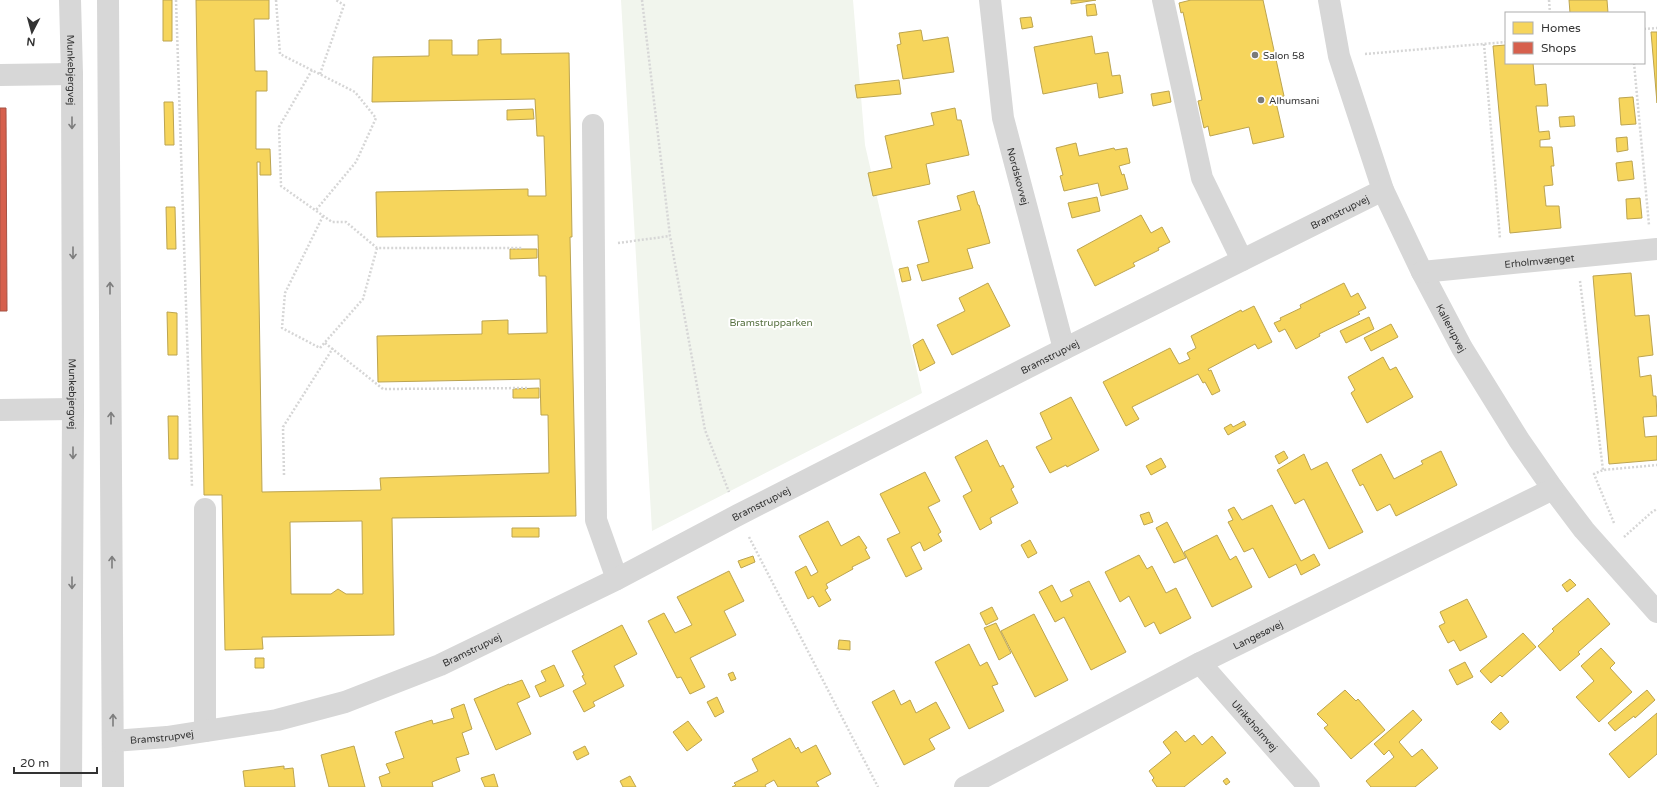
<svg xmlns="http://www.w3.org/2000/svg" width="1657" height="787" font-family="'Varela Round',sans-serif">
	<rect width="100%" height="100%" fill="#fff"/>
	<path fill="#f1f5ed" d="M621 0H853L865 145 922 393 652 531Z"/>
	<path fill="#f6d55c" stroke="#bca450" fill-rule="evenodd" d="M163 0H172V41H163Z
		M196 0H269V19H254L255 71H267V91H256V149H270L271 175H260V162H257L262 492 381 490 380 478 549 473 548 415H541L540 379 378 382 377 336 482 334V321L508 320V334L547 333 546 276H539L538 235 377 237 376 192 528 189V196H546L544 136H537L535 99 372 102 373 57 429 56V40H452V55H478V40L501 39V54L569 53 572 237H570L576 516 392 518 394 635 262 637 263 649 225 650 222 495H204ZM362 521 363 594H346L338 589 331 594H291L290 522Z
		M1071 0H1096L1071 4Z
		M1191 0H1263L1284 96 1275 98 1284 137 1253 144 1249 127 1210 136 1208 126 1204 128 1198 101 1202 100 1183 12 1181 13 1179 3Z
		M1569 0H1607L1608 13H1570Z
		M1095 4 1097 15 1087 16 1086 5Z
		M1031 17 1033 27 1022 29 1020 18Z
		M921 30 923 41 948 37 954 72 903 79 897 45 901 44 899 33Z
		M1651 32H1657V103Z
		M1092 36 1095 54 1108 52 1112 76 1120 75 1123 93 1099 98 1097 83 1043 94 1034 47Z
		M1506 45V63H1533L1535 85 1546 84 1548 106H1536L1539 132 1549 131 1550 139 1540 140V147H1552L1554 166H1551L1553 185 1544 186 1546 206H1559L1561 228 1510 233 1493 46Z
		M899 80 901 94 857 98 855 85Z
		M1169 91 1171 102 1153 106 1151 94Z
		M1633 97 1636 124 1621 125 1619 98Z
		M164 102H173L174 145H165Z
		M955 108 957 120H961L969 155 926 164 930 184 873 196 868 173 892 168 885 136 934 125 931 113Z
		M533 109 534 119 507 120V110Z
		M1574 116 1575 126 1560 127 1559 117Z
		M1627 137 1628 150 1617 152 1616 138Z
		M1076 143 1079 156 1114 148 1115 150 1127 148 1130 163 1119 166 1122 175 1124 174 1128 189 1101 196 1098 183 1064 191 1060 176 1063 175 1056 148Z
		M1632 161 1634 179 1618 181 1616 163Z
		M974 191 978 205H979L990 243 967 249 973 268 922 281 917 265 929 262 918 221 961 210 957 196Z
		M1097 197 1100 211 1072 218 1068 203Z
		M1640 198 1642 218 1627 219 1626 199Z
		M166 207H175L176 249H167Z
		M1141 215 1151 233 1162 227 1170 242 1158 248 1159 250 1133 263 1135 266 1095 286 1077 250Z
		M510 249H537V258L510 259Z
		M908 267 911 280 902 282 899 269Z
		M1631 273 1635 316 1649 315 1653 355 1638 357 1640 377 1651 375 1653 396H1656L1657 416 1643 417 1645 437 1657 436V460L1609 464 1593 276Z
		M988 283 1010 326 952 355 937 325 965 311 959 298Z
		M1344 283 1351 297 1358 293 1366 308 1358 312 1360 314 1319 334 1320 336 1296 349 1285 329 1279 332 1274 323 1281 320 1280 318 1301 308 1300 305Z
		M1254 306 1272 342 1258 349 1255 344 1208 369 1209 371 1211 370 1220 391 1212 395 1205 382 1203 383 1198 374 1132 407 1139 419 1126 426 1103 382 1170 348 1179 364 1190 359 1187 353 1196 348 1191 336 1241 310 1242 312Z
		M167 312 177 313V355H168Z
		M1369 317 1374 329 1346 343 1340 331Z
		M1391 324 1398 337 1371 351 1364 338Z
		M923 339 935 363 920 371 913 345Z
		M1383 357 1390 370 1396 367 1413 397 1367 423 1351 393 1355 390 1348 377Z
		M539 388V398H513V389Z
		M1071 397 1099 450 1067 467 1066 465 1050 473 1036 447 1052 439 1040 413Z
		M168 416H178V459H169Z
		M1244 421 1246 425 1228 435 1224 428 1231 424 1233 427Z
		M987 440 1000 467 1003 465 1014 487 1011 489 1018 503 990 518 992 523 980 530 963 496 972 491 955 457Z
		M1284 451 1288 458 1279 464 1275 456Z
		M1441 451 1457 485 1396 516 1390 504 1377 511 1363 484 1360 486 1352 470 1381 454 1394 479 1423 464 1421 461Z
		M1304 454 1311 470 1327 462 1363 532 1329 549 1304 499 1295 504 1277 470Z
		M1161 458 1166 467 1151 475 1146 466Z
		M925 472 940 501 928 507 941 532 938 534 942 541 924 551 920 542 911 547 922 569 906 577 887 539 900 533 880 494Z
		M1272 505 1301 561 1314 554 1320 565 1301 575 1296 564 1269 578 1253 548 1244 552 1228 522 1233 520 1228 510 1234 507 1242 520Z
		M1149 512 1153 522 1144 525 1140 515Z
		M828 521 841 546 859 536 867 548 865 549 870 558 852 567 853 569 826 584 828 588 825 590 831 600 819 607 813 596 808 599 795 572 806 566 811 576 818 572 799 536Z
		M1167 522 1186 558 1174 563 1156 528Z
		M512 528H539V537H512Z
		M1217 535 1230 560 1236 556 1252 587 1212 607 1184 552Z
		M1030 540 1037 553 1028 558 1021 545Z
		M1139 555 1147 569 1152 566 1166 593 1176 588 1191 618 1160 634 1154 622 1145 627 1129 596 1120 602 1105 572Z
		M753 556 755 562 741 568 738 561Z
		M729 571 744 601 724 611 736 635 690 658 705 687 690 694 681 677 677 678 648 621 664 613 675 633 692 625 677 597Z
		M1570 579 1576 585 1567 592 1562 585Z
		M1089 581 1126 652 1091 670 1064 617 1055 622 1039 592 1052 585 1061 602 1073 596 1070 590Z
		M1588 598 1610 624 1578 652 1580 654 1560 671 1538 646 1554 631 1552 629Z
		M1467 599 1487 637 1460 651 1454 640 1448 643 1439 626 1445 623 1440 612Z
		M992 607 998 619 986 625 980 613Z
		M1034 614 1068 680 1035 697 1001 631Z
		M996 623 1011 653 999 660 984 628Z
		M622 625 637 654 614 666 624 686 593 702 595 706 584 712 573 691 586 684 582 676 584 675 572 651Z
		M1523 633 1536 647 1502 677 1500 675 1491 683 1480 671Z
		M839 640 850 641V650L838 649Z
		M969 644 980 666 987 662 998 684 992 686 1004 711 969 729 935 662Z
		M1601 648 1615 663 1610 668 1632 692 1599 722 1576 697 1594 681 1581 666Z
		M255 658H264V668H255Z
		M1465 662 1473 677 1457 685 1449 670Z
		M554 665 564 686 540 697 535 686 546 681 541 671Z
		M733 672 736 679 731 681 728 674Z
		M522 680 530 697 517 703 531 734 496 750 474 699 509 684V685Z
		M894 690 901 705 910 700 916 713 936 702 950 728 929 739 935 749 904 765 872 702Z
		M1345 690 1356 701 1358 699 1385 730 1351 759 1324 728 1328 725 1317 714Z
		M1647 690 1655 700 1635 718 1634 716 1615 731 1608 723Z
		M717 697 724 712 715 717 707 702Z
		M464 704 472 729 462 733 469 754 456 758 460 771 432 782 433 787H382L379 777 390 773 386 764 404 758 395 732 432 720 433 724 454 718 451 709Z
		M1413 710 1422 720 1399 742 1412 757 1422 749 1438 768 1415 787H1371L1366 781 1394 757 1389 750 1384 755 1374 744Z
		M1501 712 1509 722 1500 730 1491 722Z
		M1657 713V754L1629 778 1609 754Z
		M688 721 702 740 687 751 673 732Z
		M1176 731 1185 742 1194 735 1202 745 1212 736 1226 753 1184 787H1157L1152 780 1154 778 1149 771 1171 753 1163 742Z
		M790 738 796 749 798 747 801 753 816 745 831 774 816 782 819 787H778L774 780 765 785 766 787H732L736 785 734 783 758 771 752 759Z
		M354 746 365 787H329L321 755Z
		M585 746 589 754 577 760 573 752Z
		M284 766V769L293 768 295 787H245L243 771Z
		M494 774 498 787H485L481 778Z
		M630 776 636 787H623L620 781Z
		M1227 778 1230 782 1226 785 1223 781Z"/>
	<path fill="#d6604d" stroke="#a55245" d="M0 108H6L7 311H0Z"/>
	<g fill="none" stroke-linecap="round" stroke-linejoin="round">
		<path stroke="#d6d6d6" stroke-width="2.5" stroke-dasharray="2 2" stroke-linecap="butt" d="M176 0 192 487
			M276 0 280 54 355 92 376 118 356 162 316 210
			M642 0 670 236 705 430 729 492
			M1549 0 1550 13
			M1644 29 1657 28
			M1484 44 1500 239
			M1365 54 1506 42
			M1634 63 1649 225
			M312 70 279 127 281 186 332 222H346L377 248H523
			M320 74 344 5 336 0
			M323 216 285 293 282 328 320 348 363 299 377 248
			M618 243 670 236
			M1580 281 1603 470
			M325 343 383 389 528 388
			M284 475 283 427 333 348
			M1614 523 1594 474 1603 470 1657 465
			M749 537 878 787
			M1624 537 1652 512 1657 509"/>
		<g stroke="#d7d7d7" stroke-width="22">
			<path id="s1" d="M70 0 72 74 73 409 71 787"/>
			<path d="M108 0 113 787"/>
			<path id="s2" d="M990 0 1003 118 1064 349"/>
			<path d="M1163 0 1202 178 1242 260"/>
			<path id="s3" d="M1329 0 1339 56 1383 190 1422 272 1462 348 1519 440 1553 489 1584 530 1657 612"/>
			<path d="M0 75 72 74"/>
			<path d="M593 125 596 520 617 579"/>
			<path id="s4" d="M1422 272 1657 249"/>
			<path d="M0 410 73 409"/>
			<path id="s5" d="M1200 663 1309 787"/>
			<path d="M205 731V509"/>
			<path id="s6" d="M113 741 167 737 277 720 345 702 440 665 617 579 738 515 1064 349 1383 190"/>
			<path id="s7" d="M965 787 1200 663 1553 489"/>
		</g>
	</g>
	<defs><path id="oneway-shaft" d="M-6 0H5M1.5-3L5.5 0L1.5 3" fill="none" stroke-width="1.6" stroke-linecap="round" stroke-linejoin="round"/></defs>
	<g stroke="#7d7d7d">
		<use href="#oneway-shaft" transform="translate(72 123) rotate(90)"/>
		<use href="#oneway-shaft" transform="translate(73 253) rotate(90)"/>
		<use href="#oneway-shaft" transform="translate(110 288) rotate(-90)"/>
		<use href="#oneway-shaft" transform="translate(111 418) rotate(-90)"/>
		<use href="#oneway-shaft" transform="translate(73 453) rotate(90)"/>
		<use href="#oneway-shaft" transform="translate(112 562) rotate(-90)"/>
		<use href="#oneway-shaft" transform="translate(72 583) rotate(90)"/>
		<use href="#oneway-shaft" transform="translate(113 720) rotate(-90)"/>
	</g>
	<g fill="#7a7a7a" stroke="#fff" stroke-width="1.5">
		<circle cx="1255" cy="55" r="4"/>
		<circle cx="1261" cy="100" r="4"/>
	</g>
	<g text-anchor="middle" stroke-width="4" stroke-linejoin="round" paint-order="stroke">
		<g font-size="10" fill="#333" stroke="#fff" text-anchor="start">
			<text x="1263" y="59">Salon 58</text>
			<text x="1269" y="104">Alhumsani</text>
		</g>
		<g font-size="10" fill="#333" stroke="#fff">
			<text dy="4" stroke="none"><textPath href="#s1" startOffset="70">Munkebjergvej</textPath></text>
			<text dy="4" stroke="none"><textPath href="#s2" startOffset="179">Nordskovvej</textPath></text>
			<text dy="4" stroke="none"><textPath href="#s6" startOffset="1345">Bramstrupvej</textPath></text>
			<text dy="4" stroke="none"><textPath href="#s4" startOffset="118">Erholmvænget</textPath></text>
			<text dy="4" stroke="none"><textPath href="#s3" startOffset="352">Kallerupvej</textPath></text>
			<text dy="4" stroke="none"><textPath href="#s6" startOffset="1021">Bramstrupvej</textPath></text>
			<text dy="4" stroke="none"><textPath href="#s1" startOffset="394">Munkebjergvej</textPath></text>
			<text dy="4" stroke="none"><textPath href="#s6" startOffset="697">Bramstrupvej</textPath></text>
			<text dy="4" stroke="none"><textPath href="#s7" startOffset="330">Langesøvej</textPath></text>
			<text dy="4" stroke="none"><textPath href="#s6" startOffset="373">Bramstrupvej</textPath></text>
			<text dy="4" stroke="none"><textPath href="#s5" startOffset="83">Ulriksholmvej</textPath></text>
			<text dy="4" stroke="none"><textPath href="#s6" startOffset="49">Bramstrupvej</textPath></text>
		</g>
		<g font-size="10" fill="#56703f" stroke="#fff">
			<text x="771" y="326">Bramstrupparken</text>
		</g>
	</g>
	<rect x="1505" y="12" width="140" height="52" fill="#ffffff" stroke="#adadad"/>
	<rect x="1513" y="22" width="20" height="12" fill="#f6d55c" stroke="#adadad"/>
	<text x="1541" y="32" font-size="12" fill="#333333">Homes</text>
	<rect x="1513" y="42" width="20" height="12" fill="#d6604d" stroke="#adadad"/>
	<text x="1541" y="52" font-size="12" fill="#333333">Shops</text>
	<g transform="translate(32 32) rotate(186)" stroke="#ffffff" stroke-width="3" paint-order="stroke">
	<path d="M0-3L7 15L0 10L-7 15Z" fill="#333333"/>
	<text y="-6" font-size="11" font-weight="bold" text-anchor="middle" fill="#333333">N</text>
	</g>
	<path d="M14 767v6h83v-6" fill="none" stroke="#333333" stroke-width="2"/>
	<text x="20" y="767" font-size="12" fill="#333333" stroke="#ffffff" stroke-width="3" paint-order="stroke">20 m</text>
</svg>
